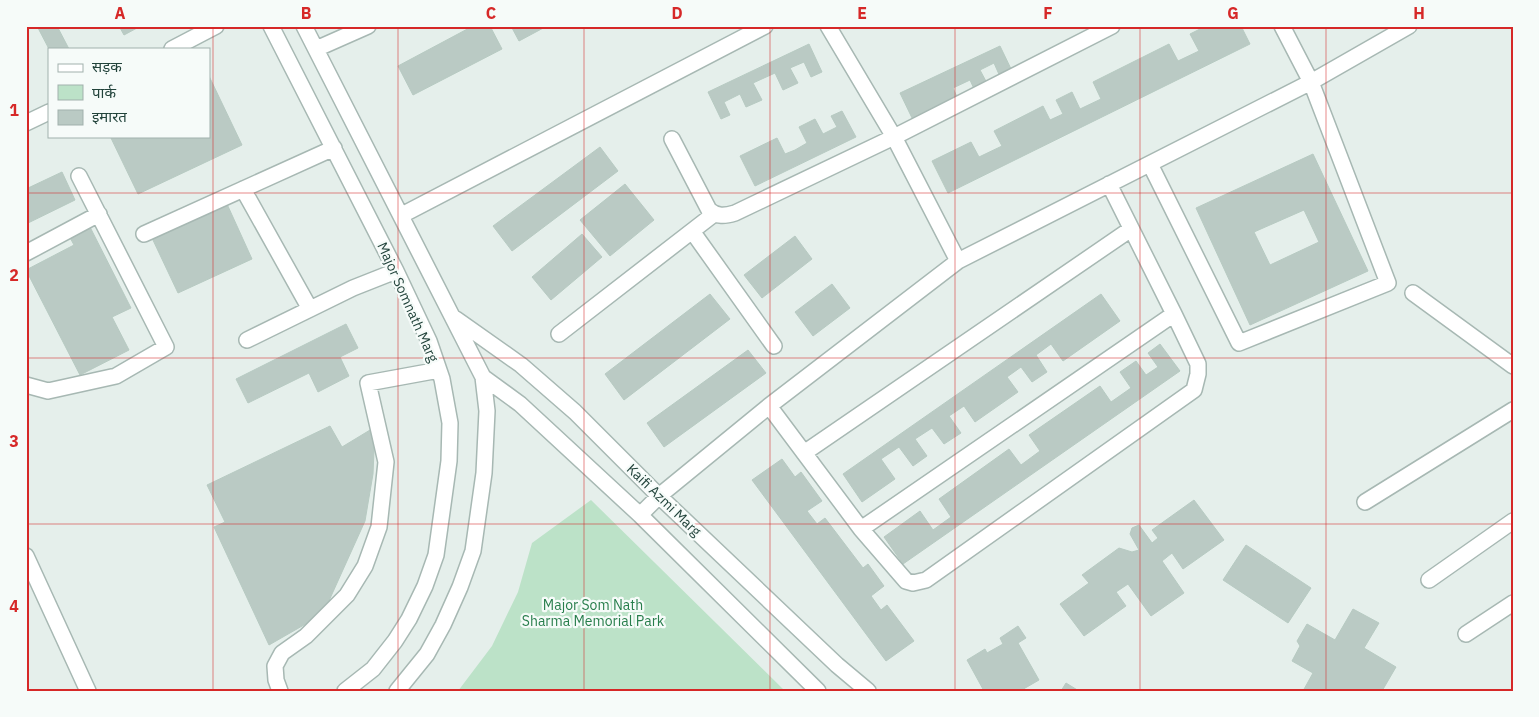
<svg xmlns="http://www.w3.org/2000/svg" width="1539" height="717" font-family="'IBM Plex Sans','Noto Sans Devanagari',sans-serif">
	<rect width="100%" height="100%" fill="#e5efeb"/>
	<path fill="#bce2c8" d="M591 500 785 691H458L492 646 518 592 532 543Z"/>
	<path fill="#bacac4" stroke="#b7cac2" fill-rule="evenodd" d="M37 26H57L69 49H49Z
		M119 26H136L137 28 124 35Z
		M473 26H490L502 49 413 95 398 66Z
		M511 26H547L519 41Z
		M1206 26H1241L1250 44 948 193 932 161 971 142 979 157 1002 146 994 131 1043 106 1050 120 1063 114 1056 100 1072 92 1080 109 1101 99 1093 82 1169 44 1178 61 1199 51 1190 34Z
		M809 44 822 72 811 77 804 62 790 68 798 83 783 90 775 73 753 83 762 100 746 107 740 94 724 102 730 115 721 119 708 92Z
		M1000 46 1013 73 1001 79 994 63 980 70 988 85 975 91 970 80 953 88 958 99 913 120 900 93Z
		M209 76 242 145 138 194 110 136H209Z
		M842 111 856 137 755 186 740 156 777 138 785 154 795 150 807 143 799 127 815 119 823 134 837 127 831 116Z
		M600 147 618 171 512 251 493 226Z
		M1313 154 1368 271 1250 325 1196 208ZM1304 210 1319 242 1270 265 1254 232Z
		M62 172 75 200 26 224V189Z
		M625 184 654 220 610 256 580 220Z
		M227 204 252 259 178 293 152 238Z
		M88 223 131 308 112 317 129 350 80 375 26 270 74 245 68 234Z
		M582 234 602 257 551 300 532 277Z
		M795 236 812 259 762 298 744 275Z
		M832 284 850 308 813 336 795 312Z
		M710 294 730 319 624 400 605 374Z
		M1101 294 1120 321 1063 361 1051 344 1036 355 1047 372 1032 382 1021 367 1007 377 1018 392 975 422 964 406 949 416 961 433 944 444 932 428 915 439 927 456 913 466 899 447 881 459 895 479 862 502 843 474Z
		M346 324 358 348 340 357 349 376 318 392 309 373 248 403 236 379Z
		M1160 344 1180 371 903 564 884 537 920 511 933 530 951 517 939 499 1009 449 1021 465 1040 451 1029 435 1100 386 1111 402 1131 388 1120 372 1136 361 1146 375 1158 367 1148 353Z
		M748 350 766 373 664 447 647 423Z
		M330 426 342 447 375 427 373 474 365 521 323 614 269 645 214 527 225 522 207 485Z
		M782 459 795 477 801 472 822 501 807 511 817 524 825 518 863 568 868 564 884 586 871 596 881 610 887 605 914 641 886 661 752 480Z
		M1194 500 1224 540 1183 569 1172 553 1162 561 1184 593 1151 616 1128 584 1116 592 1126 606 1084 636 1060 604 1089 583 1082 575 1119 548 1132 552 1139 550 1130 534 1132 528 1139 525 1152 543 1158 538 1152 530Z
		M1246 545 1311 588 1288 623 1223 580Z
		M1353 609 1379 623 1364 648 1396 667 1382 691H1303L1313 673 1292 661 1300 646 1297 641 1307 624 1335 640Z
		M1018 626 1026 638 1018 643 1039 680 1020 691H984L967 660 985 649 987 653 1003 644 1000 638Z
		M1066 683 1079 691H1061Z"/>
	<g fill="none" stroke-linecap="round" stroke-linejoin="round">
		<g stroke="#a7b8b3" stroke-width="18">
			<path id="minor" d="M271 26 396 271 429 341 442 379 450 423 449 461 436 555 425 586 409 619 395 641 373 669 345 691
				M304 26 483 377 487 411 484 473 473 551 460 587 443 625 427 654 397 691
				M828 26 894 137 958 261
				M172 49 216 26
				M316 49 368 26
				M26 123 49 112
				M672 139 709 210C717 217 725 216 735 213L894 137 1112 26
				M1150 164 1239 343 1388 283 1311 82 1282 26
				M243 189 310 309
				M402 215 765 26
				M692 231 774 346
				M144 234 334 148
				M26 253 99 214
				M1413 293 1513 366
				M456 319 521 365 575 412 659 496 837 665 868 691
				M559 334 714 214
				M247 340 353 288 396 271
				M483 377 520 404 640 515 818 691
				M26 385 48 391 116 376 166 347 79 176
				M769 406 861 529 906 581 913 583 926 580 1194 390 1198 374V364L1174 314 1109 184
				M804 453 1131 229
				M1365 502 1513 410
				M640 515 659 496 769 406 958 261 1311 82 1409 26
				M861 529 1174 314
				M26 556 88 691
				M1429 580 1513 521
				M1466 634 1513 603
				M280 691 276 680 275 666 282 653 306 636 347 595 365 566 379 527 386 462 368 383 439 370"/>
		</g>
		<use href="#minor" stroke="#fff" stroke-width="15"/>
	</g>
	<path fill="none" stroke="#d62828" stroke-width="1" stroke-opacity="0.55" d="M213 26V691M398 26V691M584 26V691M770 26V691M955 26V691M1140 26V691M1326 26V691M26 193H1513M26 358H1513M26 524H1513"/>
	<g text-anchor="middle" stroke-width="4.5" stroke-linejoin="round" paint-order="stroke">
		<g font-size="14" fill="#22433b" stroke="#f6fbf9">
			<text transform="translate(408 302) rotate(66)" y="5">Major Somnath Marg</text>
			<text transform="translate(664 500) rotate(44)" y="5">Kaifi Azmi Marg</text>
		</g>
		<g font-size="14" fill="#287e4c" stroke="#f6fbf9">
			<text x="593" y="610">Major Som Nath<tspan x="593" dy="16">Sharma Memorial Park</tspan></text>
		</g>
	</g>
	<rect width="1539" height="717" fill="none" stroke="#f6fbf9" stroke-width="55"/>
	<rect x="48" y="48" width="162" height="90" fill="#f6fbf9" stroke="#a1b1ad"/>
	<rect x="58" y="64" width="25" height="8" fill="#ffffff" stroke="#a1b1ad"/>
	<text x="92" y="72" font-size="15" fill="#22433b">सड़क</text>
	<rect x="58" y="85" width="25" height="15" fill="#bce2c8" stroke="#a1b1ad"/>
	<text x="92" y="98" font-size="15" fill="#22433b">पार्क</text>
	<rect x="58" y="110" width="25" height="15" fill="#bacac4" stroke="#a1b1ad"/>
	<text x="92" y="122" font-size="15" fill="#22433b">इमारत</text>
	<rect x="28" y="28" width="1484" height="662" fill="none" stroke="#d62828" stroke-width="2"/>
	<g font-size="16" text-anchor="middle" font-weight="bold" fill="#d62828">
		<text x="120" y="19">A</text>
		<text x="306" y="19">B</text>
		<text x="491" y="19">C</text>
		<text x="677" y="19">D</text>
		<text x="862" y="19">E</text>
		<text x="1048" y="19">F</text>
		<text x="1233" y="19">G</text>
		<text x="1419" y="19">H</text>
		<text x="14" y="116">1</text>
		<text x="14" y="281">2</text>
		<text x="14" y="447">3</text>
		<text x="14" y="612">4</text>
	</g>
</svg>
